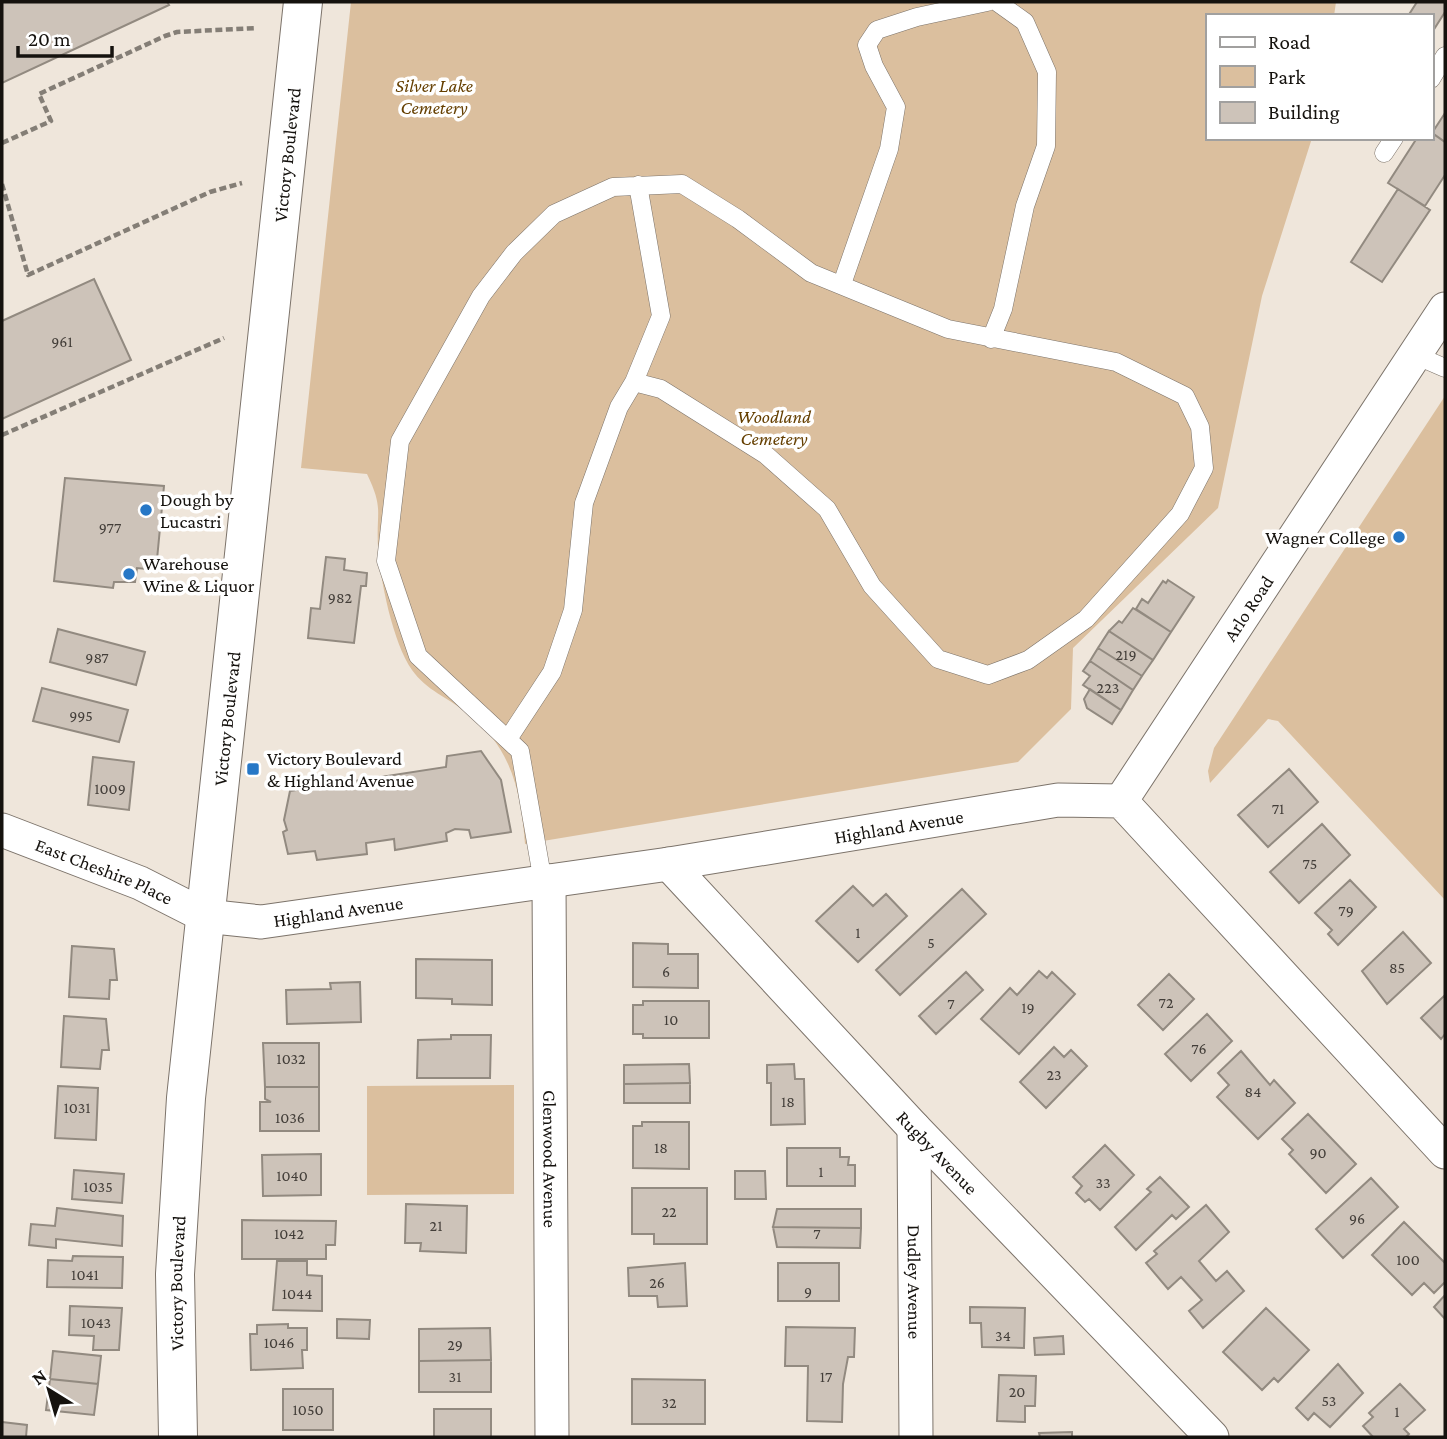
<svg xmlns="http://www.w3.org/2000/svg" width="1447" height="1439" font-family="'Crimson Pro',serif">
	<rect width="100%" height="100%" fill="#efe6db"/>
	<path fill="#dbbf9e" d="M351 2H1336L1334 16H1207V138H1312L1262 296 1218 508 1073 648 1071 709 1018 762 525 844C521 791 511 746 466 712 448 698 426 690 412 670 393 643 380 580 378 546 376 511 384 509 367 474L301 468Z
		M1445 396V900L1278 721 1268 719 1210 783 1208 771 1214 748Z
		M514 1085V1194L367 1195V1086Z"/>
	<path fill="#cdc3b9" stroke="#928a80" stroke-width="2" d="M2 2H167L169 5 2 83Z
		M1417 2H1445V12L1431 34V16H1408Z
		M1445 113V142L1432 133Z
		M1431 132 1445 142V175L1425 206 1388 183 1417 138H1431Z
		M1398 189 1430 210 1382 282 1351 262Z
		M94 279 131 360 2 419V321Z
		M65 478 164 486 156 570 137 568 135 582H114L113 588 54 581Z
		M326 557 345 559 344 570 367 573 366 586H361L354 643 308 638 311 608 320 609Z
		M1168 580 1194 597 1171 632 1136 609 1142 599 1148 603 1163 581 1166 583Z
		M1133 608 1171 632 1153 660 1109 631 1119 621 1122 623Z
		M58 629 145 652 136 685 50 662Z
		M1109 631 1153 660 1142 676 1098 648Z
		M1098 648 1142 676 1133 690 1090 661Z
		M1090 661 1133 690 1121 710 1083 685 1090 676 1083 671Z
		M42 688 128 710 119 742 33 721Z
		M1090 689 1121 710 1112 724 1087 708 1084 699Z
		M481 751 501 780 511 832 471 838 469 830 455 829 446 833 447 841 395 850 394 839 366 843 367 854 317 860 315 851 288 854 283 832 287 830 284 820 290 791 446 767 447 756Z
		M93 757 134 762 129 810 88 805Z
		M1289 769 1318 802 1268 847 1238 815Z
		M1322 824 1350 855 1299 903 1270 872Z
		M1350 880 1376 907 1338 945 1328 934 1332 930 1315 913Z
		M853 886 873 906 886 894 907 916 858 962 816 921Z
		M962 889 986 914 900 995 876 970Z
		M1403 932 1431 963 1387 1004 1362 971Z
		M633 943 668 944V954H698V988L633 987Z
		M72 946 114 949 117 980H110L109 999 69 997Z
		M416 959 492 960V1005L452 1004V999L416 998Z
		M1039 971 1047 978 1052 972 1075 994 1019 1054 981 1019 1010 988 1017 995Z
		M966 972 983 990 936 1034 919 1016Z
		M1169 974 1194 999 1163 1030 1138 1005Z
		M360 982 361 1022 287 1024 286 990 331 989 330 983Z
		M1445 995V1034L1441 1039 1421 1018Z
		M643 1001H709V1038H643V1034H633V1005H643Z
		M1207 1014 1232 1041 1191 1081 1165 1054Z
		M64 1016 106 1019 109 1050H102L100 1069 61 1067Z
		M451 1035H491L490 1078H417L418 1040 451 1039Z
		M263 1043H319V1087H265Z
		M1054 1047 1064 1057 1071 1050 1087 1066 1046 1108 1020 1082Z
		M1241 1051 1270 1085 1274 1080 1295 1103 1258 1139 1217 1097 1229 1085 1218 1073Z
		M689 1064 690 1083 624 1084V1065Z
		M794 1064 795 1079H804L805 1124 771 1125V1083H767V1065Z
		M690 1083V1103H624V1084Z
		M58 1086 98 1088 96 1140 55 1138Z
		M265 1087H319V1131H260V1102H271L265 1099Z
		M1308 1114 1356 1164 1326 1193 1289 1154 1293 1150 1282 1139Z
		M642 1122H689V1169L633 1168V1126H642Z
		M1105 1145 1134 1175 1100 1210 1089 1199 1085 1202 1076 1193 1082 1186 1073 1177Z
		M787 1148H840V1157H849L848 1165H855V1186H787Z
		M321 1154V1195L263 1196 262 1155Z
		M74 1170 124 1174 122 1203 72 1199Z
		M735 1171H765L766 1199H735Z
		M1160 1177 1189 1207 1176 1219 1172 1215 1136 1250 1115 1227 1151 1192 1147 1189Z
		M1371 1178 1398 1207 1343 1258 1316 1229Z
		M632 1188H707V1244H654V1234H632Z
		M406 1204 467 1206 466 1253 420 1251 421 1243H405Z
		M1206 1205 1229 1232 1199 1261 1216 1281 1227 1271 1244 1291 1203 1328 1189 1311 1202 1300 1181 1277 1168 1289 1146 1263 1157 1254 1154 1251Z
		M57 1208 123 1216 122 1246 56 1239V1248L29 1245 31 1224 55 1226Z
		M777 1209H861V1228L773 1227Z
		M242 1220 336 1221 335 1245H326V1259H242Z
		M1404 1222 1445 1263V1282L1434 1293 1424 1283 1412 1295 1372 1255Z
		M773 1227 861 1228 860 1248 777 1247Z
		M73 1256 123 1257 122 1288 47 1287 48 1260 72 1261Z
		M277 1261H307V1275L322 1276V1311L273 1310Z
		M685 1263 687 1306 658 1307 657 1296H629L628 1268Z
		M778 1263H839V1301H778Z
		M1445 1295V1319L1434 1307Z
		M70 1306 122 1308 119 1350H93L94 1336 69 1335Z
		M970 1307 1025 1308 1024 1348 982 1347 981 1323H970Z
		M1266 1308 1309 1350 1278 1382 1274 1378 1262 1390 1223 1352Z
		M337 1319 370 1320 369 1339 337 1338Z
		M288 1324V1328H307V1350H302L303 1368 251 1370 250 1334H257V1325Z
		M786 1327 855 1328 854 1357H848L843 1384 842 1422 807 1421 808 1366H785Z
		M490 1328 491 1360 419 1361V1329Z
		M1063 1336 1064 1354 1035 1355 1034 1338Z
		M53 1351 101 1356 98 1384 50 1379Z
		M491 1360V1392H419V1361Z
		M1338 1364 1363 1393 1330 1427 1314 1413 1308 1420 1296 1408Z
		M999 1375 1036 1376 1035 1406H1025V1422L997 1421Z
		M50 1379 98 1384 94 1415 46 1410Z
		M632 1379 705 1380V1424H632Z
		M1400 1384 1425 1410 1404 1429 1409 1434 1406 1437H1373L1363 1426 1373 1417 1369 1413Z
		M283 1389H333V1430H283Z
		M434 1409H491V1437H434Z
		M2 1422 27 1425 26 1437H2Z
		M1072 1432V1437H1040L1039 1433Z"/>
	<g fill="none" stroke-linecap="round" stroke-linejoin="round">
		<g stroke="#7c736a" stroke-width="19">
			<path id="lane" d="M1431 79 1445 56
				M1384 153 1394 138
				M842 284 889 149 896 107 874 66 867 45 877 30 917 17 987 2
				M991 339 1003 309 1025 206 1046 146 1047 72 1025 22 997 2
				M1415 355 1445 368
				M508 739 552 672 573 610 584 503 619 407 634 382 661 316 638 185
				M543 882 520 751 418 656 386 561 400 441 481 296 514 253 554 214 613 187 682 184 738 219 811 273 948 329 1116 362 1185 396 1200 427 1204 468 1180 514 1086 619 1028 660 988 675 938 659 872 586 827 509 766 455 661 389 634 382"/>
		</g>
		<g stroke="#7c736a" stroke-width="35">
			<g id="street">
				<path id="s1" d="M1121 801 1445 309"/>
				<path id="s2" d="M2 830 140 883 205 916 261 922 669 864 1058 800 1121 801 1445 1152"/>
				<path id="s3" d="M669 864 914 1128 1212 1437"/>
				<path id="s4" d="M549 881 552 1437"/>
				<path id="s5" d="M914 1128 916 1437"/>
			</g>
		</g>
		<g stroke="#7c736a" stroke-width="40">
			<g id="secondary">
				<path id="s6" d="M178 1437 175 1274 186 1098 303 2"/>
			</g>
		</g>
		<path stroke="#847e76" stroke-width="4.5" stroke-dasharray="7 3.5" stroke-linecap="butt" d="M2 143 51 121 39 94 165 36 177 32 257 28
			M2 184 28 275 210 192 242 183
			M2 435 224 338"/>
		<use href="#lane" stroke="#fff" stroke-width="18"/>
		<use href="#street" stroke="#fff" stroke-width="33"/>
		<use href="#secondary" stroke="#fff" stroke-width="38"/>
	</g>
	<g fill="#2677c6" stroke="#fff" stroke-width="2.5">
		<circle cx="146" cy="510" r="7"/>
		<circle cx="1399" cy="537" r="7"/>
		<circle cx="129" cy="574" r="7"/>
		<rect x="246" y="762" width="14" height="14" rx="3.5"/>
	</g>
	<g text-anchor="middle" stroke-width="7" stroke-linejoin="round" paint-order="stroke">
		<g font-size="16" fill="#433e39">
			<text x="62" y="347">961</text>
			<text x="110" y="533">977</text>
			<text x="340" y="603">982</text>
			<text x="1126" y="660">219</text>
			<text x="97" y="663">987</text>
			<text x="1108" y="693">223</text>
			<text x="81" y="721">995</text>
			<text x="110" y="794">1009</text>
			<text x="1278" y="814">71</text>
			<text x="1310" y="869">75</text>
			<text x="1346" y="916">79</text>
			<text x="858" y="938">1</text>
			<text x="931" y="948">5</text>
			<text x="1397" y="973">85</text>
			<text x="666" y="977">6</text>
			<text x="1166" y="1008">72</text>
			<text x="951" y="1009">7</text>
			<text x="1028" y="1013">19</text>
			<text x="671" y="1025">10</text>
			<text x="1199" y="1054">76</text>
			<text x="291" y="1064">1032</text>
			<text x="1054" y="1080">23</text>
			<text x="1253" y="1097">84</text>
			<text x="788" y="1107">18</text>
			<text x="77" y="1113">1031</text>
			<text x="290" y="1123">1036</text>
			<text x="661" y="1153">18</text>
			<text x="1318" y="1158">90</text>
			<text x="821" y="1177">1</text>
			<text x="292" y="1181">1040</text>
			<text x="1103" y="1188">33</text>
			<text x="98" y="1192">1035</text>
			<text x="669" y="1217">22</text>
			<text x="1357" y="1224">96</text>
			<text x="436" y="1231">21</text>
			<text x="289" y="1239">1042</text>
			<text x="817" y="1239">7</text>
			<text x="1408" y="1265">100</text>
			<text x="85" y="1280">1041</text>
			<text x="657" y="1288">26</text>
			<text x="808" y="1297">9</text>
			<text x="297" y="1299">1044</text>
			<text x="96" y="1328">1043</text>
			<text x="1003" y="1341">34</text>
			<text x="279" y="1348">1046</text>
			<text x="455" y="1350">29</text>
			<text x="455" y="1382">31</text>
			<text x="826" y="1382">17</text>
			<text x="1017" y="1397">20</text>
			<text x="1329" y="1406">53</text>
			<text x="669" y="1408">32</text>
			<text x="308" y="1415">1050</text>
			<text x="1397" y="1417">1</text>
		</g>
		<g font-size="19" font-style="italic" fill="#653f00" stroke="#fff">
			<text x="434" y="92">Silver Lake<tspan x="434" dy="22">Cemetery</tspan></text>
			<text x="774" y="423">Woodland<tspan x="774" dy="22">Cemetery</tspan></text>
		</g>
		<g font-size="19" fill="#15120e" stroke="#fff">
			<text dy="7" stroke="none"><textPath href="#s6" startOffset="1288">Victory Boulevard</textPath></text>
			<text dy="7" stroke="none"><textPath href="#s1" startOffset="231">Arlo Road</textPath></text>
			<text dy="7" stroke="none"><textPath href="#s6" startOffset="721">Victory Boulevard</textPath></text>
			<text dy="7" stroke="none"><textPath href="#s2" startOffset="922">Highland Avenue</textPath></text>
			<text dy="7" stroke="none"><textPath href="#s2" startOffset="110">East Cheshire Place</textPath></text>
			<text dy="7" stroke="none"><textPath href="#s2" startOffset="355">Highland Avenue</textPath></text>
			<text dy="7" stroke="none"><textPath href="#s3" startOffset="394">Rugby Avenue</textPath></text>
			<text dy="7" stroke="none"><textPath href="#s4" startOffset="278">Glenwood Avenue</textPath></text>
			<text dy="7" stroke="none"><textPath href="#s5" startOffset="154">Dudley Avenue</textPath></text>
			<text dy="7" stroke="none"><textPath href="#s6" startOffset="154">Victory Boulevard</textPath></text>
		</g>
		<g font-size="19" fill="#15120e" stroke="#fff" text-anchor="start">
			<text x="160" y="506">Dough by<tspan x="160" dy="22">Lucastri</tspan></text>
			<text x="1385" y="544" text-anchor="end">Wagner College</text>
			<text x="143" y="570">Warehouse<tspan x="143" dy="22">Wine &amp; Liquor</tspan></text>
			<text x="267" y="765">Victory Boulevard<tspan x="267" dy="22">&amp; Highland Avenue</tspan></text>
		</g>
	</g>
	<rect width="1447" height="1439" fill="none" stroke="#15120e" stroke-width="7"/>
	<rect x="1206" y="14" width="228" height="126" fill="#ffffff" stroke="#a1a09f" stroke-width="2"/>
	<rect x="1220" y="37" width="35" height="10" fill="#ffffff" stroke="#a1a09f" stroke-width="2"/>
	<text x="1268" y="49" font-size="21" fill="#15120e">Road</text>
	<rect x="1220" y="66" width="35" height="21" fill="#dbbf9e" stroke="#a1a09f" stroke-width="2"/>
	<text x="1268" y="84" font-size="21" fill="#15120e">Park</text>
	<rect x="1220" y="102" width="35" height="21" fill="#cdc3b9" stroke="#a1a09f" stroke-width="2"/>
	<text x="1268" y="119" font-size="21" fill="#15120e">Building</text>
	<g transform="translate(49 1390) rotate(323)" stroke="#ffffff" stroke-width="5" paint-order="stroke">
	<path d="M0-5L12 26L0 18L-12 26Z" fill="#15120e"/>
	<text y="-10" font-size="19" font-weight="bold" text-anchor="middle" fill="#15120e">N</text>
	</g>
	<path d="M18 46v10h94v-10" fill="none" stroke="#15120e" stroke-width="3.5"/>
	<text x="28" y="46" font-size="21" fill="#15120e" stroke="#ffffff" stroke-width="5" paint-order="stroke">20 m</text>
</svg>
